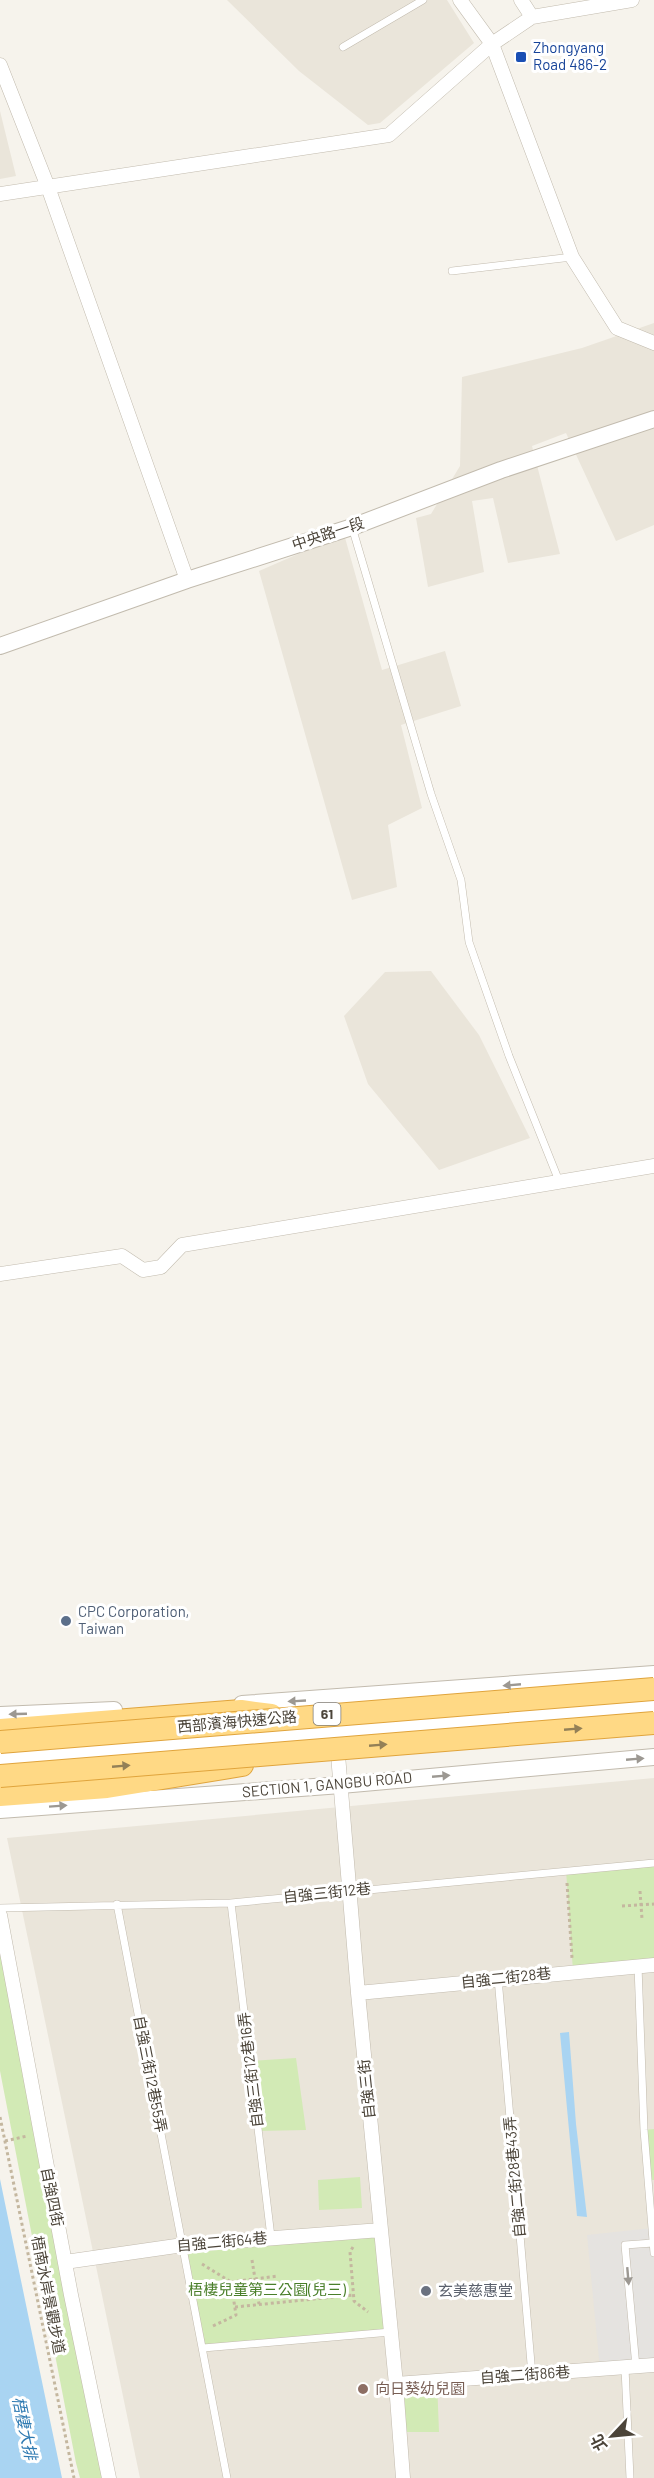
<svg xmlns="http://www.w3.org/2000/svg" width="654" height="2478" font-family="Barlow,'Noto Sans TC',sans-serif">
	<rect width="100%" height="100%" fill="#f6f3ec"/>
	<path fill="#eae5da" d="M227 0H447L474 43 380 123 368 125 299 71Z
		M0 111 16 176 0 179Z
		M654 323V525L616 541 566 433 532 446 560 554 508 563 493 498 472 501 484 572 428 587 416 518 431 514 460 466 462 377 582 348Z
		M344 534 382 670 445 651 461 706 401 725 422 808 388 825 397 887 352 900 259 571Z
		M431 971 479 1035 530 1138 439 1170 368 1084 344 1016 385 972Z
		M654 1778V2478H140L7 1838Z"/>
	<path fill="#d2eab5" d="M654 1863V1966L573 1971 566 1870Z
		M0 1918 109 2478H80L76 2463 0 2071Z
		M296 2058 306 2130 258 2131 250 2061Z
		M654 2129V2180H648L644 2130Z
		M360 2177 362 2208 319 2210 318 2180Z
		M381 2230 391 2332 203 2348 183 2245Z
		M437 2381 439 2432H399L396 2384Z"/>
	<path fill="#e5e3e0" d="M652 2228 654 2253V2365L600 2370 587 2235Z"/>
	<path fill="#a9d4f2" d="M569 2032 576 2124 587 2217 577 2216 560 2033Z
		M0 2179 8 2218 62 2478H0Z"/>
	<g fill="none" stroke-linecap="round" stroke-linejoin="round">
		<g stroke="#c2bbae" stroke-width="8">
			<path id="service" d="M343 47 423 0
				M452 271 572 257
				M352 527 431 794 461 880 469 942 509 1056 559 1181
				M231 1903 271 2237
				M117 1904 227 2478
				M0 1908 231 1903 654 1863
				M638 1966 644 2130 654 2253
				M498 1978 532 2375
				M203 2348 391 2332
				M636 2367 625 2245 653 2243
				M625 2368 630 2478"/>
		</g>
		<g stroke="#c2bbae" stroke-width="15">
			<path id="minor" d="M460 0 492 44 572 257 617 328 654 343
				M521 0 532 17
				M0 65 48 187 187 580
				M0 194 389 135 492 44 532 17 632 0
				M0 1274 122 1256 143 1270 161 1267 182 1245 654 1166
				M337 1743 358 1993 396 2384 403 2478
				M0 1915 71 2295 109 2478
				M358 1993 654 1965
				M65 2262 183 2245 381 2230
				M396 2384 654 2365"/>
		</g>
		<g stroke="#c2bbae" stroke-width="18">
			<path id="tertiary" d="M0 646 187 580 352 527 501 470 654 419
				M242 1704 654 1674
				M0 1715 114 1710
				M0 1757 654 1706
				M0 1810 341 1785 654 1757"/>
		</g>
		<g stroke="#e0a43c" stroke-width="24">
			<path id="trunk" d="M0 1730 241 1711 271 1715
				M0 1795 107 1787 242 1765"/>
		</g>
		<path stroke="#c4b79f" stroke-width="3" stroke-dasharray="3 3" stroke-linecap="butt" d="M567 1883 572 1958
			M640 1891 642 1919
			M622 1906 654 1904
			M0 2117 74 2478
			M5 2141 27 2136
			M353 2247 350 2252 354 2301 368 2312
			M252 2260 259 2304
			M202 2264 231 2282 236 2315 213 2326
			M231 2282 278 2276
			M235 2307 353 2295"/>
		<use href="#service" stroke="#fff" stroke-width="7"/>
		<use href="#minor" stroke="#fff" stroke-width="14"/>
		<use href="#tertiary" stroke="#fff" stroke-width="16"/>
		<use href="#trunk" stroke="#ffd985" stroke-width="22"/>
		<g stroke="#e0a43c" stroke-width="24" stroke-linecap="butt">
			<path id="trunk-bridge" d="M0 1742 654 1689
				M0 1776 654 1723"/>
		</g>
		<use href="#trunk-bridge" stroke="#ffd985" stroke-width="22"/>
	</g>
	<defs><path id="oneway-solid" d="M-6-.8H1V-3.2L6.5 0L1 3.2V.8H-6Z" transform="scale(1.5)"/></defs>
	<g fill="#9c9892">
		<use href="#oneway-solid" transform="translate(512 1685) rotate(175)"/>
		<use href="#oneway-solid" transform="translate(297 1701) rotate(177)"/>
		<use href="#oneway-solid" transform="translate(18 1714) rotate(178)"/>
		<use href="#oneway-solid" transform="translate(635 1759) rotate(-5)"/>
		<use href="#oneway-solid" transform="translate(441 1776) rotate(-5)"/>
		<use href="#oneway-solid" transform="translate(58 1806) rotate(-4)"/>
		<use href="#oneway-solid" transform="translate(628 2276) rotate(85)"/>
	</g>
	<g fill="#938057">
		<use href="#oneway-solid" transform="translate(573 1729) rotate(-5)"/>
		<use href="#oneway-solid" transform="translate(378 1745) rotate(-5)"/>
		<use href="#oneway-solid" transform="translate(121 1766) rotate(-5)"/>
	</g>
	<rect fill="#1a4fb4" stroke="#fff" stroke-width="2" x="515" y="51" width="12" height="12" rx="3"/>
	<circle fill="#5c6f8a" stroke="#fff" stroke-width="2" cx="66" cy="1621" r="6"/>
	<circle fill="#6b7280" stroke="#fff" stroke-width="2" cx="426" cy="2291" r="6"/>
	<circle fill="#8d6e63" stroke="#fff" stroke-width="2" cx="363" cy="2389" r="6"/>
	<g text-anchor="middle" stroke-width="6" stroke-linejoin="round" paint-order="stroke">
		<rect fill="#fff" stroke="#817c74" stroke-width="1.5" x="313.5" y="1703" width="27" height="22" rx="4.5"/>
		<g font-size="14" font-weight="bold" fill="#4b4439">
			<text x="327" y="1719">61</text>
		</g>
		<g font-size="15" fill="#164399" stroke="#fff" text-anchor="start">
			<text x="533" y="53">Zhongyang<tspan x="533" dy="17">Road 486-2</tspan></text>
		</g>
		<g font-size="15" fill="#4b4439" stroke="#fff">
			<text transform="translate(328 534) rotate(-18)" y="5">中央路一段</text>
			<text transform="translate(237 1722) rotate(-5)" y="5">西部濱海快速公路</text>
			<text transform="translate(327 1785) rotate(-5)" y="5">SECTION 1, GANGBU ROAD</text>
			<text transform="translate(327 1893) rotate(-6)" y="5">自強三街12巷</text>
			<text transform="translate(506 1978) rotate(-6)" y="5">自強二街28巷</text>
			<text transform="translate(251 2070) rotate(-97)" y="5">自強三街12巷16弄</text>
			<text transform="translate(150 2074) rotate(79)" y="5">自強三街12巷55弄</text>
			<text transform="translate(367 2089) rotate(-96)" y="5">自強三街</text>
			<text transform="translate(515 2177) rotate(-95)" y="5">自強二街28巷43弄</text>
			<text transform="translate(52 2197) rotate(79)" y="5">自強四街</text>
			<text transform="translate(222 2242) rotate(-5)" y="5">自強二街64巷</text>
			<text transform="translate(48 2295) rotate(79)" y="5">梧南水岸景觀步道</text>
			<text transform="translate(525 2375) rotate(-4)" y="5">自強二街86巷</text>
		</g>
		<g font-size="15" fill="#4e5e75" stroke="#fff" text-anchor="start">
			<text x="78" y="1617">CPC Corporation,<tspan x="78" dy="17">Taiwan</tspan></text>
		</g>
		<g font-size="15" fill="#4a7f2a" stroke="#fff">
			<text x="267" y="2295">梧棲兒童第三公園(兒三)</text>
		</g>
		<g font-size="15" fill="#5b616d" stroke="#fff" text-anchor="start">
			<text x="438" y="2296">玄美慈惠堂</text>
		</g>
		<g font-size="15" fill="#785e54" stroke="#fff" text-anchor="start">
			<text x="375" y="2394">向日葵幼兒園</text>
		</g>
		<g font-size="16" font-style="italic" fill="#2e7ab2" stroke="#fff">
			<text transform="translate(25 2428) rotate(78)" y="6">梧棲大排</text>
		</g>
	</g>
	<g transform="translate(612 2436) rotate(244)" stroke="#ffffff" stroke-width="4.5" paint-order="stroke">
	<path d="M0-4.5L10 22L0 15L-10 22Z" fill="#4b4439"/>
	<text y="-9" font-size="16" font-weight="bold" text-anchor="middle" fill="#4b4439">北</text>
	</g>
</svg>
